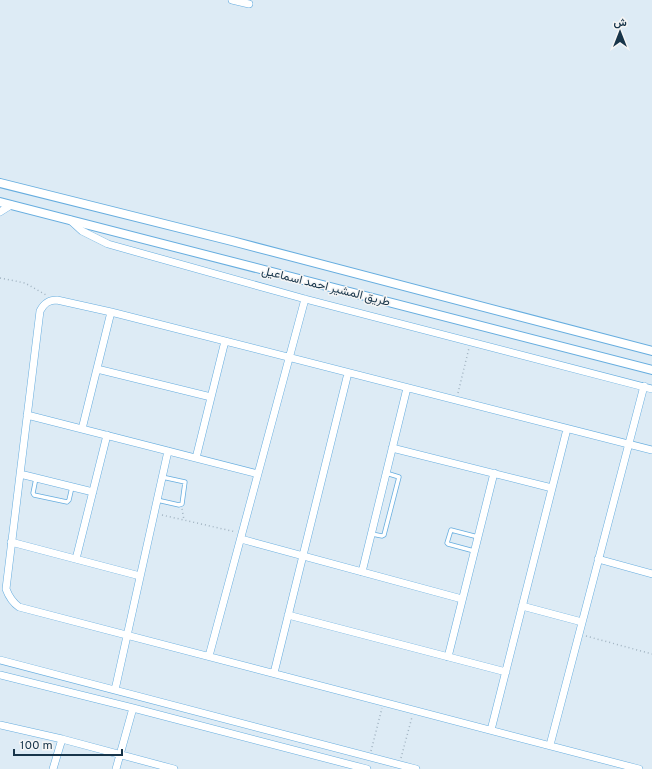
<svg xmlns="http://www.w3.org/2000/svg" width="652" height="769" font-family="Overpass,Vazirmatn,sans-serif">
	<rect width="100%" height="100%" fill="#ddebf5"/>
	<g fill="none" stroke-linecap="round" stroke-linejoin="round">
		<g stroke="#66addf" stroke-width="5">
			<path id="service" d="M36 478 33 493 34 495 67 502 69 500 72 487
				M157 500 179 505 182 504 185 482 162 477
				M372 534 382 536 384 535 399 477 386 473
				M474 551 448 544 447 543 451 530 478 537"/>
		</g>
		<g stroke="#66addf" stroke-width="8">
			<path id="minor" d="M232 0 249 4
				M0 212 11 205
				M70 220 82 231 108 244 305 299 652 389
				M97 369 211 397
				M27 415 258 474
				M82 429 111 312
				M392 448 552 488
				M196 458 225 341
				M20 474 93 492
				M241 539 462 599
				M11 542 140 576
				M76 559 107 435
				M598 559 652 574
				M362 572 407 388
				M522 606 582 622
				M288 615 506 672
				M209 656 305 299
				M448 657 494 473
				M0 660 416 769
				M274 673 348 373
				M0 675 133 708 367 769
				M115 690 168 451
				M0 725 62 739 174 769
				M491 730 567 429
				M550 745 644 386
				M53 769 62 739
				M116 769 133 708
				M639 769 19 607C12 602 9 597 6 589L40 311C44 303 49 300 57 300L111 312 652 450"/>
		</g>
		<g stroke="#66addf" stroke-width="10">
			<path id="tertiary" d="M0 183 232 241 652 351
				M0 202 652 370"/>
		</g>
		<path stroke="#a1b3c1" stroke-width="1.5" stroke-dasharray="1 3" stroke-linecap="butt" d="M0 278 25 283 46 295
			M458 393 469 348
			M182 509 184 520
			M162 515 236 532
			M586 636 652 654
			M371 751 382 708
			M401 758 412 717"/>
		<use href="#service" stroke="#fff" stroke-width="3.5"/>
		<use href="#minor" stroke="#fff" stroke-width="7"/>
		<use href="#tertiary" stroke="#fff" stroke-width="8"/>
	</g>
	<g text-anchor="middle" stroke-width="3" stroke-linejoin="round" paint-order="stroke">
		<g font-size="12" fill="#18354a" stroke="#f5f5f5">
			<text transform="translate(326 286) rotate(14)" y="4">طريق المشير احمد اسماعيل</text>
		</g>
	</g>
	<g transform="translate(620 32)" stroke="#f5f5f5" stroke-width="3" paint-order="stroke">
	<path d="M0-3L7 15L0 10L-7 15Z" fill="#18354a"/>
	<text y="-6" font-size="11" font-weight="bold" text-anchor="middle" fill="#18354a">ش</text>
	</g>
	<path d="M14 749v6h108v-6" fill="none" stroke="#18354a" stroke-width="2"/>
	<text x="20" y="749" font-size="12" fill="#18354a" stroke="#f5f5f5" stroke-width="3" paint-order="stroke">100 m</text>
</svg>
